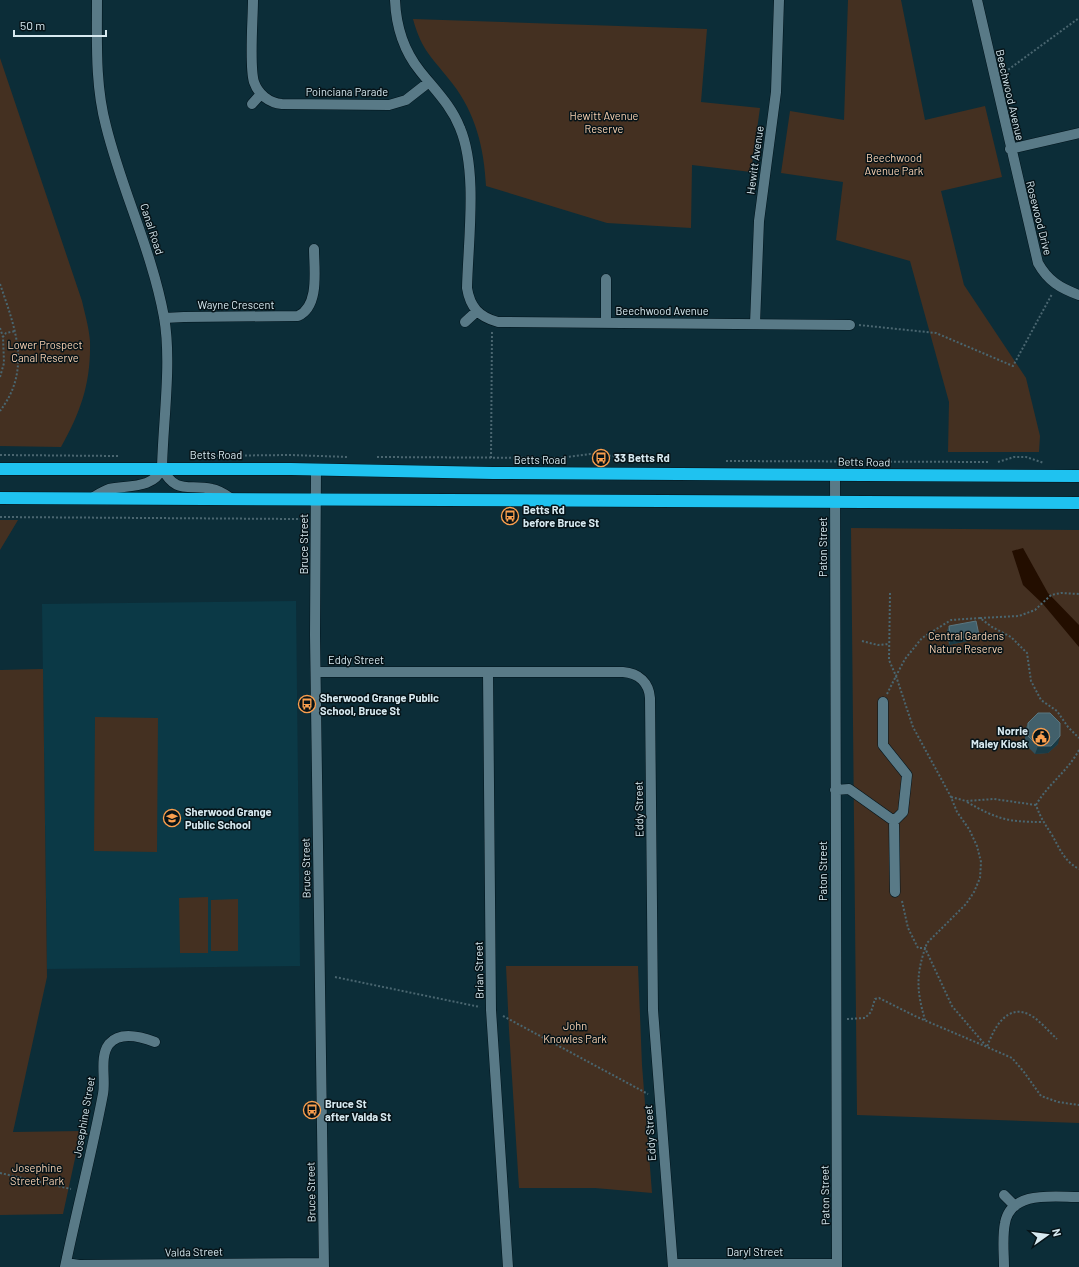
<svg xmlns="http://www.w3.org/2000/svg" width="1079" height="1267" font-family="Barlow,sans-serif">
	<rect width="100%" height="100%" fill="#0c2d38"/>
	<path fill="#0b3946" d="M296 601 300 966 47 969 42 604Z"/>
	<path fill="#443021" d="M848 0H901L925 120 985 106 1002 177 941 191 964 285 1026 378 1040 436 1039 452H948L949 402 910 261 836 240 843 182 781 173 790 111 844 120Z
		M413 19 707 29 701 102 760 108 751 172 692 165 691 228 607 223 486 186C484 148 476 114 452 83 433 58 422 52 413 19Z
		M0 58 82 301C85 314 89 328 90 341 91 383 81 411 61 447L0 446Z
		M0 520H18L0 550Z
		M851 528 1079 530V1123L857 1115Z
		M43 669 47 977 13 1132 81 1131 63 1214 0 1215V670Z
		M95 717 158 718 157 852 94 851Z
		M208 897V953H180L179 898Z
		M238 899V951H211V900Z
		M506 966H638L642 1065 652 1193 595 1188H519L509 1030Z"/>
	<path fill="#230e00" d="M1023 548 1048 593 1079 625V647L1043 604 1023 585 1012 551Z"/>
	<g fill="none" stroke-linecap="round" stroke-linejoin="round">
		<g stroke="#00141c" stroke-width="11">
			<path id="minor" d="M253 0C253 19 249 66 254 82 258 94 269 103 282 104L389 105 406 100 429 82
				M395 0C396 25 404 51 420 71 435 90 451 105 460 128 478 171 468 241 467 288 470 307 479 317 498 322L850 325
				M977 0 1038 263C1048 281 1060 288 1079 295
				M252 104 261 94
				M1010 149 1079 133
				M164 318 184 317 298 316C320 306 314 269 314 249
				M465 322 477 311
				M606 323V279
				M755 324 759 221 776 92 779 0
				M162 468C176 495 188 484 212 489 219 490 226 495 232 499
				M316 469 315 635 324 1267
				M835 475 837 1267
				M92 498C97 495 103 491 109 489 128 485 154 489 162 468 163 421 172 362 164 317 152 251 122 191 106 126 95 85 97 42 97 0
				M317 672H623C639 673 649 683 650 698L653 1010 673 1267
				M488 672 491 1010 508 1267
				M883 702V745L907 775 903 812 894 821
				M835 790 849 789 894 821 895 892
				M1004 1195 1015 1206
				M66 1263 79 1265 324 1263
				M673 1264H837
				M65 1267C77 1209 92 1152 103 1094 106 1079 99 1057 109 1044 120 1031 142 1037 155 1042
				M1004 1267C1004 1253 1002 1237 1005 1223 1011 1190 1054 1197 1079 1197"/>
		</g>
		<g stroke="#00141c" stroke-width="13">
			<path id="highway" d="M0 469H291L493 473 1079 476
				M0 498 1079 503"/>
		</g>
		<path stroke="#4a6670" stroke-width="2" stroke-dasharray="2 2" stroke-linecap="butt" d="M1005 72 1079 18
			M0 284C15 328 32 369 0 411
			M859 325 936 333 1013 366 1052 294
			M0 328 3 337
			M0 377 4 363 3 337 6 333 16 331
			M0 455 118 456
			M193 456 291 455 348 457
			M377 457 559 458 590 454 668 461
			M491 458 492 331
			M726 461 990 462
			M998 462 1014 457H1026L1044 463
			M0 517 298 519
			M890 593 889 660 896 676 905 659 922 638 951 620 980 618 992 627 1011 637 1027 653 1031 681 1041 700 1057 711 1068 727 1079 738
			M980 618 1019 616 1035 610 1051 595 1061 593 1079 594
			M862 641 878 645 889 644
			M887 694 896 676 913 727 951 797 957 812 969 829 977 846 981 862 980 878 974 892 966 904 927 943C916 973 916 989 925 1020
			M951 797 966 801 994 799 1036 805C1041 819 1045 824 1052 835 1060 849 1064 861 1079 869
			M967 802C997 819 1007 822 1042 822
			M1036 805C1048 784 1068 771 1079 750
			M902 901 908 928 918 948H925L952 1006 987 1047 1012 1058 1024 1072 1041 1096 1058 1102 1079 1105
			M335 977 480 1007
			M503 1016 648 1094
			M847 1019 865 1018 871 1012 875 999 879 998 917 1017 987 1047C993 1030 1006 1004 1028 1014 1039 1019 1048 1031 1057 1039
			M0 1173 71 1189"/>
		<use href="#minor" stroke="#597a87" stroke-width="10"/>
		<use href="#highway" stroke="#1fc2f0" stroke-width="12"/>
	</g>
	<path fill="#31505b" d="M949 626 977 639 949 645 947 631Z
		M1028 723 1058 744 1048 753 1035 754 1025 744V730Z"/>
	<path fill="#1a3b46" d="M979 635 977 639 949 645 951 640Z
		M1060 736 1058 744 1048 753 1035 754 1038 746Z"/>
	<path fill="#42606b" stroke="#5a7680" d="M976 621 979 635 951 640 949 626Z
		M1038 713H1050L1060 723V736L1051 746H1038L1028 736V723Z"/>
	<defs>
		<g id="bus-ring" transform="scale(0.9)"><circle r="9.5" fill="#061318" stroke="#fa9f4e" stroke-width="1.5"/><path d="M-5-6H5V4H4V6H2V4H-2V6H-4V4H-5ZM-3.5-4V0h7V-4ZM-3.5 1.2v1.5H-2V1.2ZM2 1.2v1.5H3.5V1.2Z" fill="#fa9f4e"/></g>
		<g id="civic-ring" transform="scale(0.9)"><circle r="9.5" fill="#061318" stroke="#fa9f4e" stroke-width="1.5"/><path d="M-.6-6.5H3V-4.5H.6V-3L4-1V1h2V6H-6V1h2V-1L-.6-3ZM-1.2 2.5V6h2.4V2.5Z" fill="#fa9f4e"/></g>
		<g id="school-ring" transform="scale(0.9)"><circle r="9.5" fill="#061318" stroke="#fa9f4e" stroke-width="1.5"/><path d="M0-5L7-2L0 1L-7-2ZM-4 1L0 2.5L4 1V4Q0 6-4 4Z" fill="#fa9f4e"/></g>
	</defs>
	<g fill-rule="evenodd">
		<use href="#bus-ring" x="601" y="458"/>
		<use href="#bus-ring" x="510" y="516"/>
		<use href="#bus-ring" x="307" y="704"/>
		<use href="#civic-ring" x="1041" y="737"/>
		<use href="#school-ring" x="172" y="818"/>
		<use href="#bus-ring" x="312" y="1110"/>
	</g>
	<g text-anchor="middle" stroke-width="3" stroke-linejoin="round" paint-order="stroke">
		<g font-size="11" fill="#d7e9f0" stroke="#061318">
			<text x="347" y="96">Poinciana Parade</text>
			<text transform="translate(1010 95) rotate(77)" y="4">Beechwood Avenue</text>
			<text transform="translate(755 160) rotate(-82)" y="4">Hewitt Avenue</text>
			<text transform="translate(1039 218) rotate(76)" y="4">Rosewood Drive</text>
			<text transform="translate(152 229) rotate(72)" y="4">Canal Road</text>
			<text x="236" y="309">Wayne Crescent</text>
			<text x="662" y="315">Beechwood Avenue</text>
			<text x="216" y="459">Betts Road</text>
			<text x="540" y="464">Betts Road</text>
			<text transform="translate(864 462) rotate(1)" y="4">Betts Road</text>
			<text transform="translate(304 544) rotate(-90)" y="4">Bruce Street</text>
			<text transform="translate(823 547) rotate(-90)" y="4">Paton Street</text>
			<text x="356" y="664">Eddy Street</text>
			<text transform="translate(639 809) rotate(-91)" y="4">Eddy Street</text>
			<text transform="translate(306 868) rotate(-91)" y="4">Bruce Street</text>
			<text transform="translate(823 871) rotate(-90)" y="4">Paton Street</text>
			<text transform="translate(479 970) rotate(-91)" y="4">Brian Street</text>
			<text transform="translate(84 1117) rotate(-80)" y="4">Josephine Street</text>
			<text transform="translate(650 1133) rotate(-94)" y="4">Eddy Street</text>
			<text transform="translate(311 1192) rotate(-91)" y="4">Bruce Street</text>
			<text transform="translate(825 1195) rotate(-91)" y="4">Paton Street</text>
			<text transform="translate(194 1252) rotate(-1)" y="4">Valda Street</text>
			<text x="755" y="1256">Daryl Street</text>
		</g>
		<g font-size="11" fill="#f9d1b1" stroke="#061318">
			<text x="604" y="120">Hewitt Avenue<tspan x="604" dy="13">Reserve</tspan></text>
			<text x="894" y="162">Beechwood<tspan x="894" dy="13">Avenue Park</tspan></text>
			<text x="45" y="349">Lower Prospect<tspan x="45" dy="13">Canal Reserve</tspan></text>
			<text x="966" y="640">Central Gardens<tspan x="966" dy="13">Nature Reserve</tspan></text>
			<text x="575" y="1030">John<tspan x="575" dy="13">Knowles Park</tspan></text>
			<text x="37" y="1172">Josephine<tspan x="37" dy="13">Street Park</tspan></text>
		</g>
		<g font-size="11" font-weight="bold" fill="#d7e9f0" stroke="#061318" text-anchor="start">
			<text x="614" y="462">33 Betts Rd</text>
			<text x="523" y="514">Betts Rd<tspan x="523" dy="13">before Bruce St</tspan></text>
			<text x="320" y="702">Sherwood Grange Public<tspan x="320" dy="13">School, Bruce St</tspan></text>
			<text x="1028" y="735" text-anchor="end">Norrie<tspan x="1028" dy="13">Maley Kiosk</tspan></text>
			<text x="185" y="816">Sherwood Grange<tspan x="185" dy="13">Public School</tspan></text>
			<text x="325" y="1108">Bruce St<tspan x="325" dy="13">after Valda St</tspan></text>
		</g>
	</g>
	<g transform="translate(1047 1235) rotate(76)" stroke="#061318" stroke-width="3" paint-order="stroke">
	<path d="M0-3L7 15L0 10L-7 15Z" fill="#d7e9f0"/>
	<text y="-6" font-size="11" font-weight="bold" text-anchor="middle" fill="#d7e9f0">N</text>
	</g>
	<path d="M14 30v6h92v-6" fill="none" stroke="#d7e9f0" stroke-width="2"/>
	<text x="20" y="30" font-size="12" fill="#d7e9f0" stroke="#061318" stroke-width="3" paint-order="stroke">50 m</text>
</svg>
